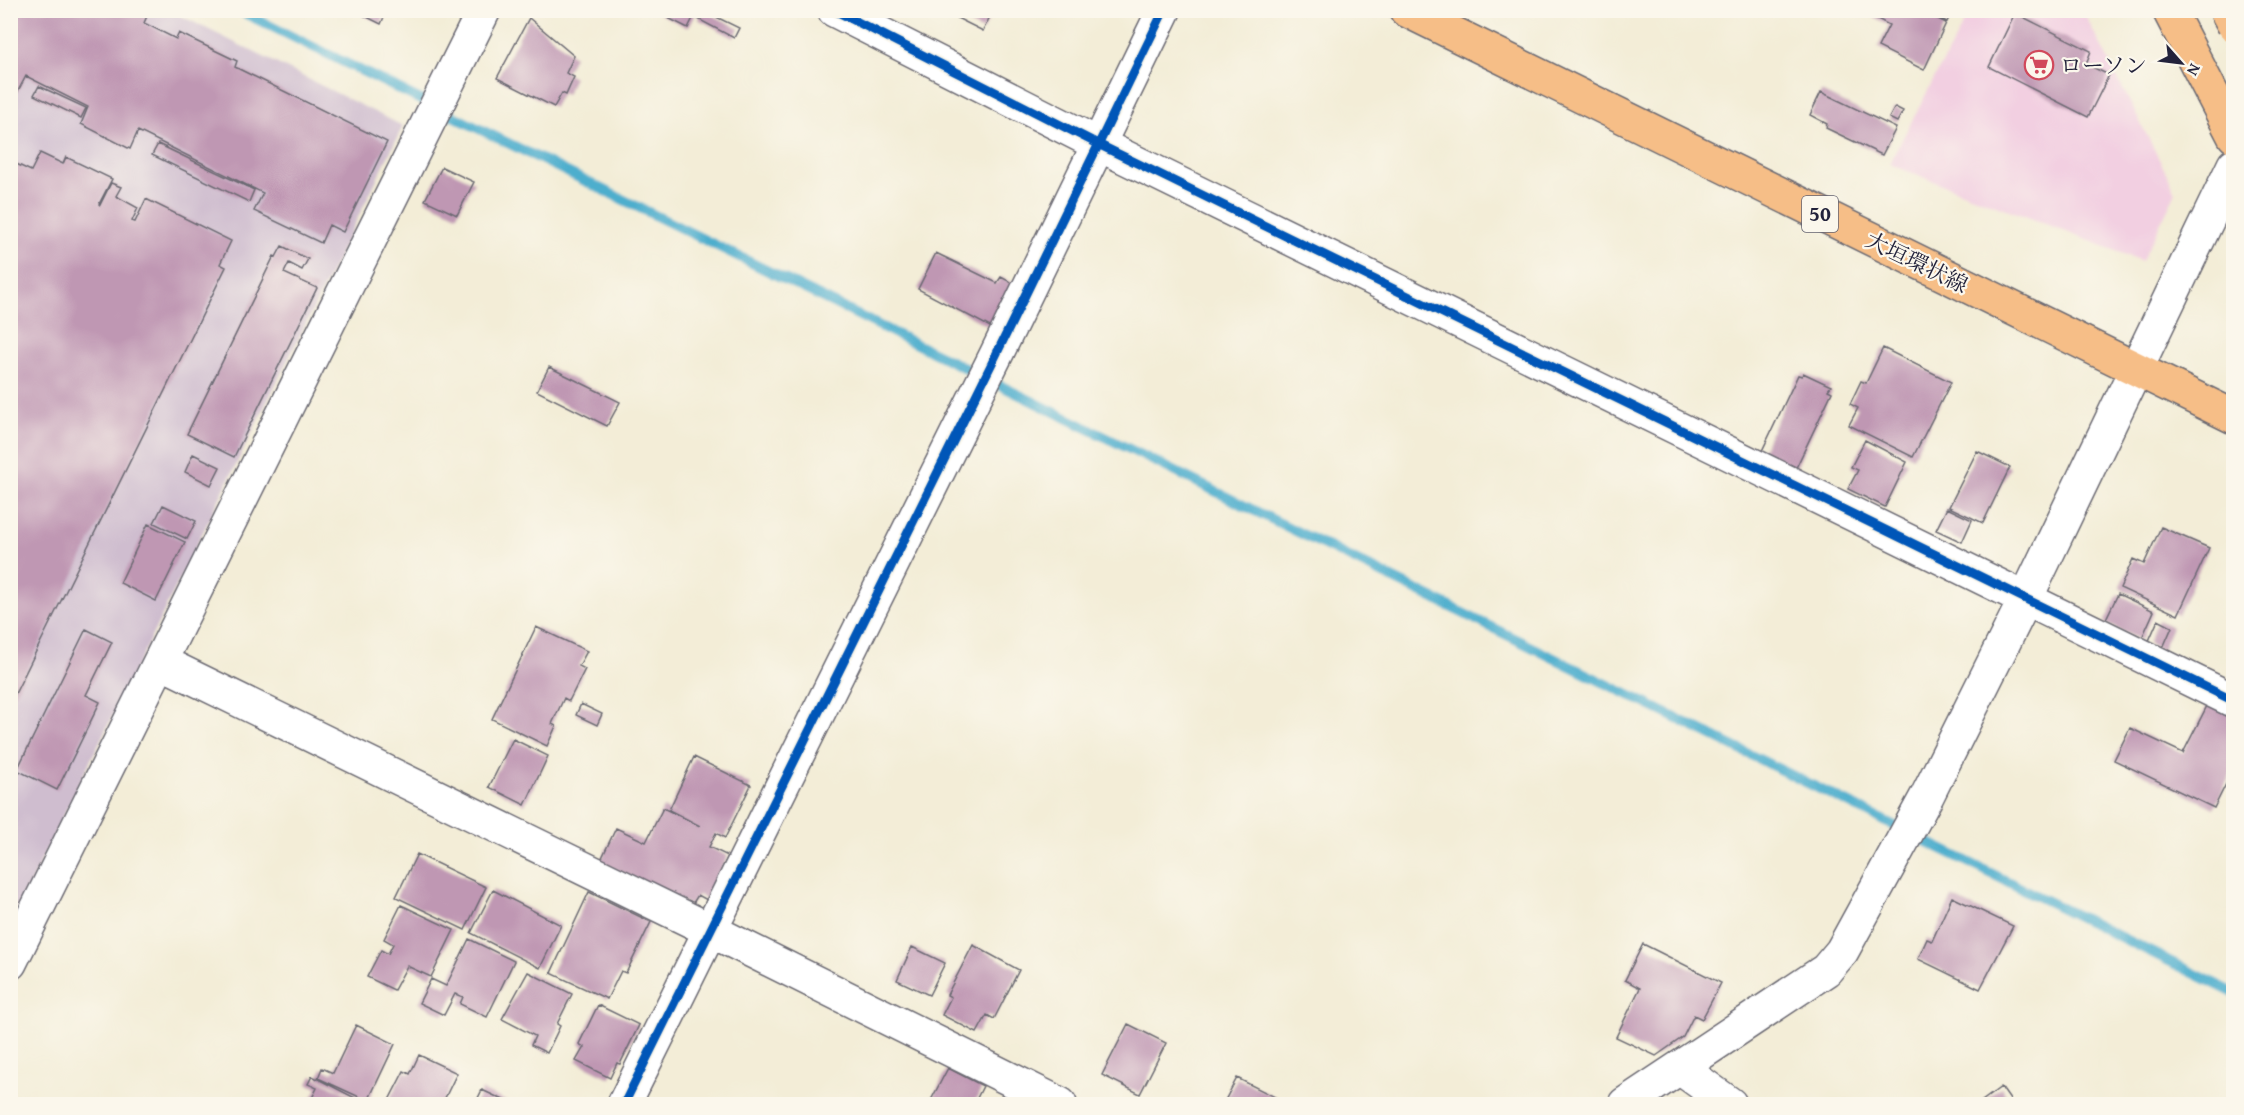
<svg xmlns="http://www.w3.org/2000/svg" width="2244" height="1115" font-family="'Gentium Book Plus','Noto Serif JP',serif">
	<rect width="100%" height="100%" fill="#fbf7ec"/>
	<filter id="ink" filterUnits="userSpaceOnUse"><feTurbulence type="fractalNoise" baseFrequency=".0167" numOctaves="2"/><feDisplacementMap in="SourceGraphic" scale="12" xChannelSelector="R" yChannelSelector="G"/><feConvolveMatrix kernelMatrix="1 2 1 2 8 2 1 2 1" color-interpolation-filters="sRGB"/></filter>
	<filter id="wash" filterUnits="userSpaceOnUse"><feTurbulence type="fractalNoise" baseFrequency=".008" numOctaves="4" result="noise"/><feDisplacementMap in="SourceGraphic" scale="24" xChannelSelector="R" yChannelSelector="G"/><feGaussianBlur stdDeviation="1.35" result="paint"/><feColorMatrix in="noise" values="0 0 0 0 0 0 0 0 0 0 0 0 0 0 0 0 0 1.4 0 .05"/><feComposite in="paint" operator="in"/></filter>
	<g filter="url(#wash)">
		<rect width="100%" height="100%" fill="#f3edd7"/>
		<path fill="#f2cfe1" d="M1970 11H2083L2176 192 2142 261 1889 164Z"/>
		<path fill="#cfbdcf" d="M11 11H171L403 126 11 922Z"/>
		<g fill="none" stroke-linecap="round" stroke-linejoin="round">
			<path stroke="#4eaecd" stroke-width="10" d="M238 10 2234 993"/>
		</g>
		<g id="blocks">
			<path fill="#bf97b3" d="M10 10H136L147 16 144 23 176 39 179 33 237 61 235 67 387 142 343 232 329 225 321 243 254 211 263 193 138 131 130 149 81 124 88 107 26 76 10 106Z
				M353 10H387L381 24Z
				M652 10H697L688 28Z
				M702 10 739 28 734 38 698 19Z
				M941 10H993L983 31Z
				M1861 10H1920L1946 23 1924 70 1878 47 1889 25Z
				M1924 10H1953L1947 22Z
				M2015 13 2091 51 2086 64 2109 75 2088 117 1989 67Z
				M529 18 574 56 566 73 574 77 566 95 562 93 554 107 497 78Z
				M39 86 86 108 81 118 34 95Z
				M1821 92 1896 128 1882 155 1826 128 1827 124 1810 115Z
				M1895 107 1903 111 1897 122 1889 118Z
				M158 144 254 190 249 202 152 155Z
				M40 153 63 164 66 157 112 179 99 204 100 205 111 183 121 187 116 196 138 208 132 221 135 222 146 199 231 241 220 264 226 267 10 704V161L31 171Z
				M442 167 474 182 457 215 425 200Z
				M282 246 308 259 302 270 289 263 284 273 317 288 234 457 187 434 274 256 276 257Z
				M936 253 997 283 1001 277 1014 284 992 328 918 289Z
				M1883 348 1951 382 1913 457 1849 425 1858 408 1850 404 1861 381 1866 383Z
				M549 367 620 402 607 426 537 391Z
				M1803 373 1831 386 1828 390 1832 392 1795 470 1761 453 1798 375 1802 376Z
				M1865 440 1907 462 1885 507 1848 489 1858 470 1851 467Z
				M1977 451 2010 467 1983 523 1949 507Z
				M193 454 220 467 211 485 185 472Z
				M163 505 196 521 187 539 154 523Z
				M1947 508 1972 520 1962 542 1936 530Z
				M148 524 185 542 156 601 120 583Z
				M2161 527 2209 548 2178 615 2120 588 2133 559 2144 564Z
				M2118 594 2154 611 2141 640 2104 623Z
				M2158 620 2172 627 2162 650 2148 643Z
				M536 627 587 651 579 666 585 669 569 701 564 698 552 724 556 726 547 746 492 719Z
				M86 629 112 642 86 695 100 702 57 790 17 770Z
				M2209 702 2234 714V768L2214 808 2114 760 2130 728 2183 753Z
				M581 704 602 714 597 725 576 715Z
				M513 739 548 756 525 805 489 787Z
				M694 757 751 785 725 838 716 833 709 847 728 856 707 900 698 895 691 906 600 862 616 828 646 842 663 808 700 826 669 810Z
				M417 854 486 887 465 930 396 897Z
				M493 890 561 925 540 968 471 933Z
				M589 892 651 922 626 973 621 971 607 999 551 973Z
				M1952 897 2013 926 1980 989 1918 959 1927 939 1932 941Z
				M401 905 454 930 431 977 407 966 394 990 367 977 381 950 388 954 393 944 384 939Z
				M469 939 514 961 487 1017 460 1004 463 997 455 994 444 1015 419 1003 431 979 446 986Z
				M1643 944 1721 983 1702 1019 1694 1015 1683 1037 1656 1056 1616 1037 1640 988 1625 980Z
				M973 945 1019 970 994 1019 987 1015 977 1033 942 1015 951 997 947 995Z
				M912 947 945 963 929 995 897 980Z
				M528 972 572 994 557 1024 560 1026 547 1053 531 1045 535 1036 502 1019Z
				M598 1005 639 1025 620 1064 617 1063 610 1078 576 1061 584 1047 579 1044Z
				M1128 1024 1166 1043 1140 1094 1102 1075Z
				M356 1025 395 1044 368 1101 318 1078 322 1068 333 1073Z
				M419 1055 457 1073 442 1104H387L404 1071 410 1074Z
				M948 1068 983 1086 974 1104H929Z
				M312 1076 357 1099 354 1104H309L317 1088 308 1084Z
				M1237 1078 1285 1102 1284 1104H1223Z
				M2001 1087 2013 1104H1978Z
				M482 1090 512 1104H475Z"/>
		</g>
	</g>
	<g filter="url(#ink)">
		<use href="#blocks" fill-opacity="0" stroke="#6b6972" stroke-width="1.5"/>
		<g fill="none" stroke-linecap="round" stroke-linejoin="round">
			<g stroke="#6b6972" stroke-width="36">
				<path id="minor" d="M834 10 1098 144 2234 701
					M161 662 710 930 1060 1104
					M10 963 484 10
					M1680 1068 1730 1104
					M624 1104 996 355 1164 10"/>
			</g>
			<g stroke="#6b6972" stroke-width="36">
				<path id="tertiary" d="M1625 1104 1826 970 1842 951 1927 796 2026 598 2234 165"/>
			</g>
			<g stroke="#6b6972" stroke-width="36">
				<path id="primary" d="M1406 10 2234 417"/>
			</g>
			<g stroke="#6b6972" stroke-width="36">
				<path id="motorway" d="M2169 10 2234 136"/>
			</g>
			<use href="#minor" stroke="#fff" stroke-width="33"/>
			<use href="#tertiary" stroke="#fff" stroke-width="33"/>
			<use href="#primary" stroke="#f6be87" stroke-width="33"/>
			<use href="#motorway" stroke="#f6be87" stroke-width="33"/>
			<g stroke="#6b6972" stroke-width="36" stroke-linecap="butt">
				<path id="motorway-bridge" d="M2226 10 2234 25"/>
			</g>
			<use href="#motorway-bridge" stroke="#f6be87" stroke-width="33"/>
			<g stroke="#fbf7ec" stroke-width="13">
				<path id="cycleway" d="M834 10 1098 144 2234 701
					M624 1104 996 355 1164 10"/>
			</g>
			<use href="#cycleway" stroke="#0057b8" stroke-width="9"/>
		</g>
	</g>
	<defs>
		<g id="supermarket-ring" transform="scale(1.5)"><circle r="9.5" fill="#fbf7ec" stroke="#d1495b" stroke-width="1.5"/><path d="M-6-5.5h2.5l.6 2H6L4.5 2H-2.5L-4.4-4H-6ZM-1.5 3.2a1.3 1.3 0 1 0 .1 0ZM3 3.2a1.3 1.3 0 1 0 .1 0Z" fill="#d1495b"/></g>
	</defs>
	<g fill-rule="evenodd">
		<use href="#supermarket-ring" x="2039" y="65"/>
	</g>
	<g text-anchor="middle" stroke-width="4.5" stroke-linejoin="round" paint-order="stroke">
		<rect fill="#fbf7ec" stroke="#636270" stroke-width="1.5" x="1802" y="196" width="36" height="36" rx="4.5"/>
		<g font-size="21" font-weight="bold" fill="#22223b">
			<text x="1820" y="221">50</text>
		</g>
		<g font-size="22" fill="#22223b" stroke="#fbf7ec" text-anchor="start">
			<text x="2060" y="73">ローソン</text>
		</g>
		<g font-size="22" fill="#22223b" stroke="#fbf7ec">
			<text transform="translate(1917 262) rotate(26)" y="8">大垣環状線</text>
		</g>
	</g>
	<rect width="2244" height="1115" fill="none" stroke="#fbf7ec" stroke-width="36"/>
	<g transform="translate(2181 63) rotate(118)" stroke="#fbf7ec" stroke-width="4.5" paint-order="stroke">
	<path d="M0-4.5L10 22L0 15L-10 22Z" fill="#22223b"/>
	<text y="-9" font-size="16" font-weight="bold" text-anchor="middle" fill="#22223b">N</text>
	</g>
</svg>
